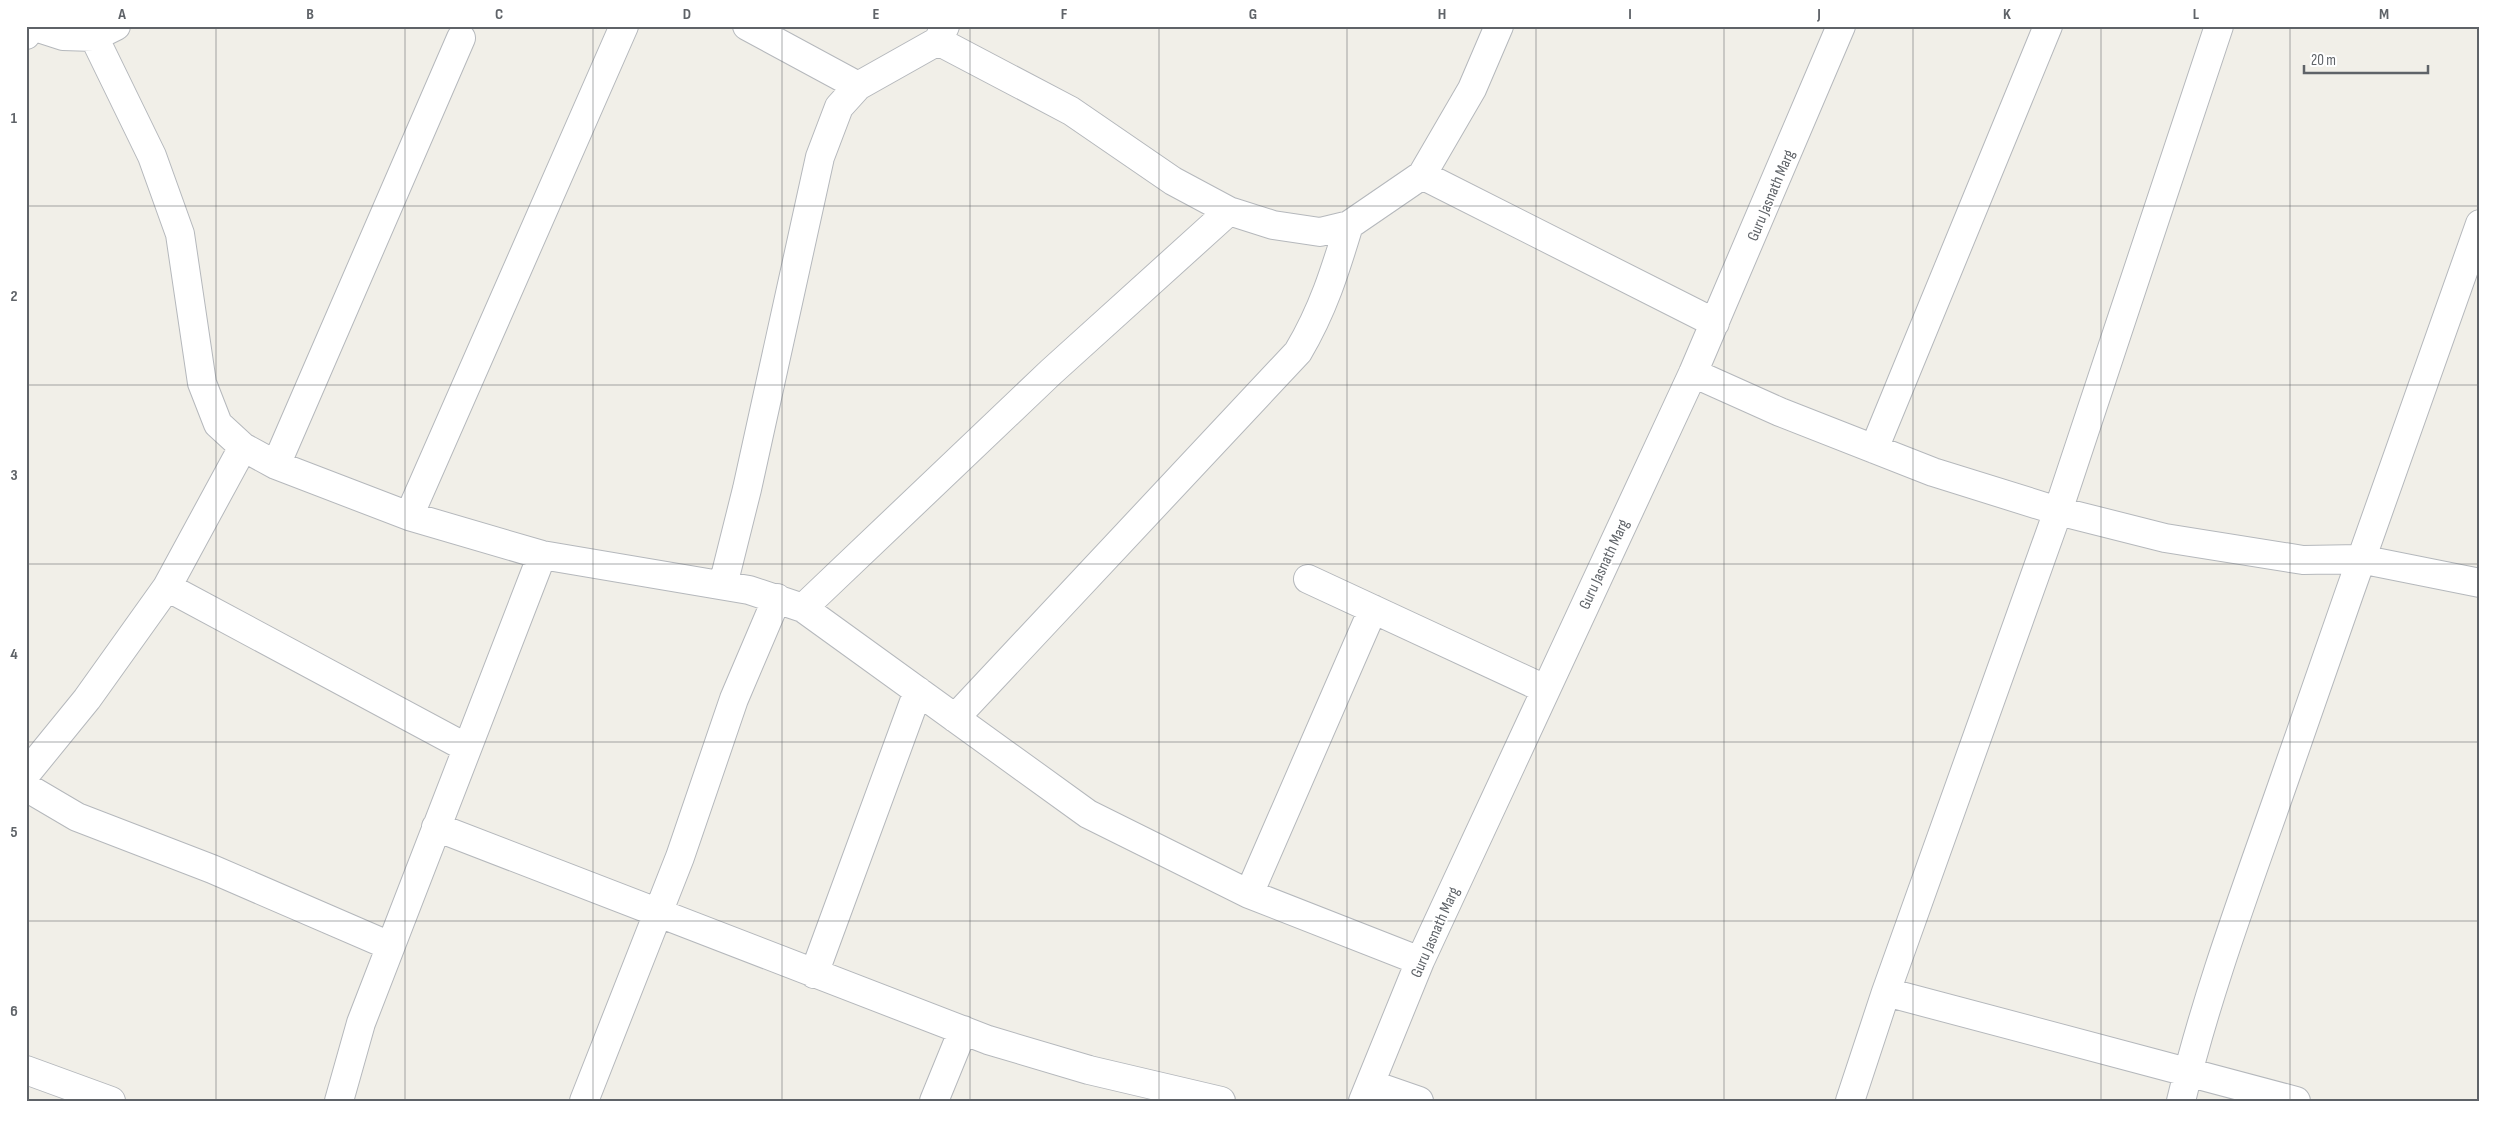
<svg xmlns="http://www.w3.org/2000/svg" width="2506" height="1127" font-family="'Sofia Sans Condensed',sans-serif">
	<rect width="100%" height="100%" fill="#f1efe8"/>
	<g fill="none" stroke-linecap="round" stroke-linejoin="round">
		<g stroke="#b5b8bc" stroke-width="30">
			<path id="minor" d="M747 26 858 86
				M26 35 32 26 63 36 94 37 116 26
				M94 37 152 156 180 234 202 383 218 424 243 447 276 465 409 516 542 555 749 590 803 608 1088 814 1249 894 1420 961
				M938 41 1071 111 1173 181 1229 211 1273 225 1320 232 1349 225 1422 175 1472 89 1499 26
				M1422 175 1715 323
				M1693 373 1780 412 1933 472 2058 511 2165 538 2303 560 2360 559 2480 583
				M1874 449 2048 26
				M276 465 461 38
				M409 516 624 26
				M1308 579 1545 689
				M723 585 747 489 820 157 839 107 858 86 938 41 945 26
				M167 587 467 748
				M803 608 1051 372 1229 211
				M955 718 1298 352C1323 310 1335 271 1349 225
				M26 774 87 699 167 587 243 447
				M26 787 77 817 212 869 390 946
				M436 827 988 1040 1089 1070 1221 1101
				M1249 894 1373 609
				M814 974 918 691
				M1886 992 2296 1101
				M26 1070 111 1101
				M1370 1084 1419 1101
				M339 1101 361 1023 542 555
				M584 1101 680 857 734 699 777 598
				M934 1101 963 1030
				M1363 1101 1420 961 1693 373 1841 26
				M1850 1101 1886 992 2058 511 2219 26
				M2181 1101C2208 988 2250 879 2288 769 2351 587 2415 406 2480 224"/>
		</g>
		<use href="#minor" stroke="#fff" stroke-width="28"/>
	</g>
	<path fill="none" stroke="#5f6368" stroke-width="1" stroke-opacity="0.55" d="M216 26V1101M405 26V1101M593 26V1101M782 26V1101M970 26V1101M1159 26V1101M1347 26V1101M1536 26V1101M1724 26V1101M1913 26V1101M2101 26V1101M2290 26V1101M26 206H2480M26 385H2480M26 564H2480M26 742H2480M26 921H2480"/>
	<g text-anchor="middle" stroke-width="4" stroke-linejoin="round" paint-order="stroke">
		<g font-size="16" fill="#5f6368" stroke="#fff">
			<text transform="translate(1770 195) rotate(-67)" y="6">Guru Jasnath Marg</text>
			<text transform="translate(1603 564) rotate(-65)" y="6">Guru Jasnath Marg</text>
			<text transform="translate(1434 932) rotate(-66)" y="6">Guru Jasnath Marg</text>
		</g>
	</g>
	<rect width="2506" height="1127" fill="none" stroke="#ffffff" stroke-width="55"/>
	<path d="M2304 65v8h124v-8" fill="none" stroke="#5f6368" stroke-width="2.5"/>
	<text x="2311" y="65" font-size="15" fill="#5f6368" stroke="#ffffff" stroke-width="4" paint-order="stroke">20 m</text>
	<rect x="28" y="28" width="2450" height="1072" fill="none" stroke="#5f6368" stroke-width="2"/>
	<g font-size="16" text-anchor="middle" font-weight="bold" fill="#5f6368">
		<text x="122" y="19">A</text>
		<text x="310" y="19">B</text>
		<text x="499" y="19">C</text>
		<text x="687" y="19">D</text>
		<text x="876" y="19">E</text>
		<text x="1064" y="19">F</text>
		<text x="1253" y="19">G</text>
		<text x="1442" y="19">H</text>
		<text x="1630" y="19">I</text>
		<text x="1819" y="19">J</text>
		<text x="2007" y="19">K</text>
		<text x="2196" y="19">L</text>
		<text x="2384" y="19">M</text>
		<text x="14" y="123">1</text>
		<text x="14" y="301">2</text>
		<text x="14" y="480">3</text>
		<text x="14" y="659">4</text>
		<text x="14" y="837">5</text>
		<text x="14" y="1016">6</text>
	</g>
</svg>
